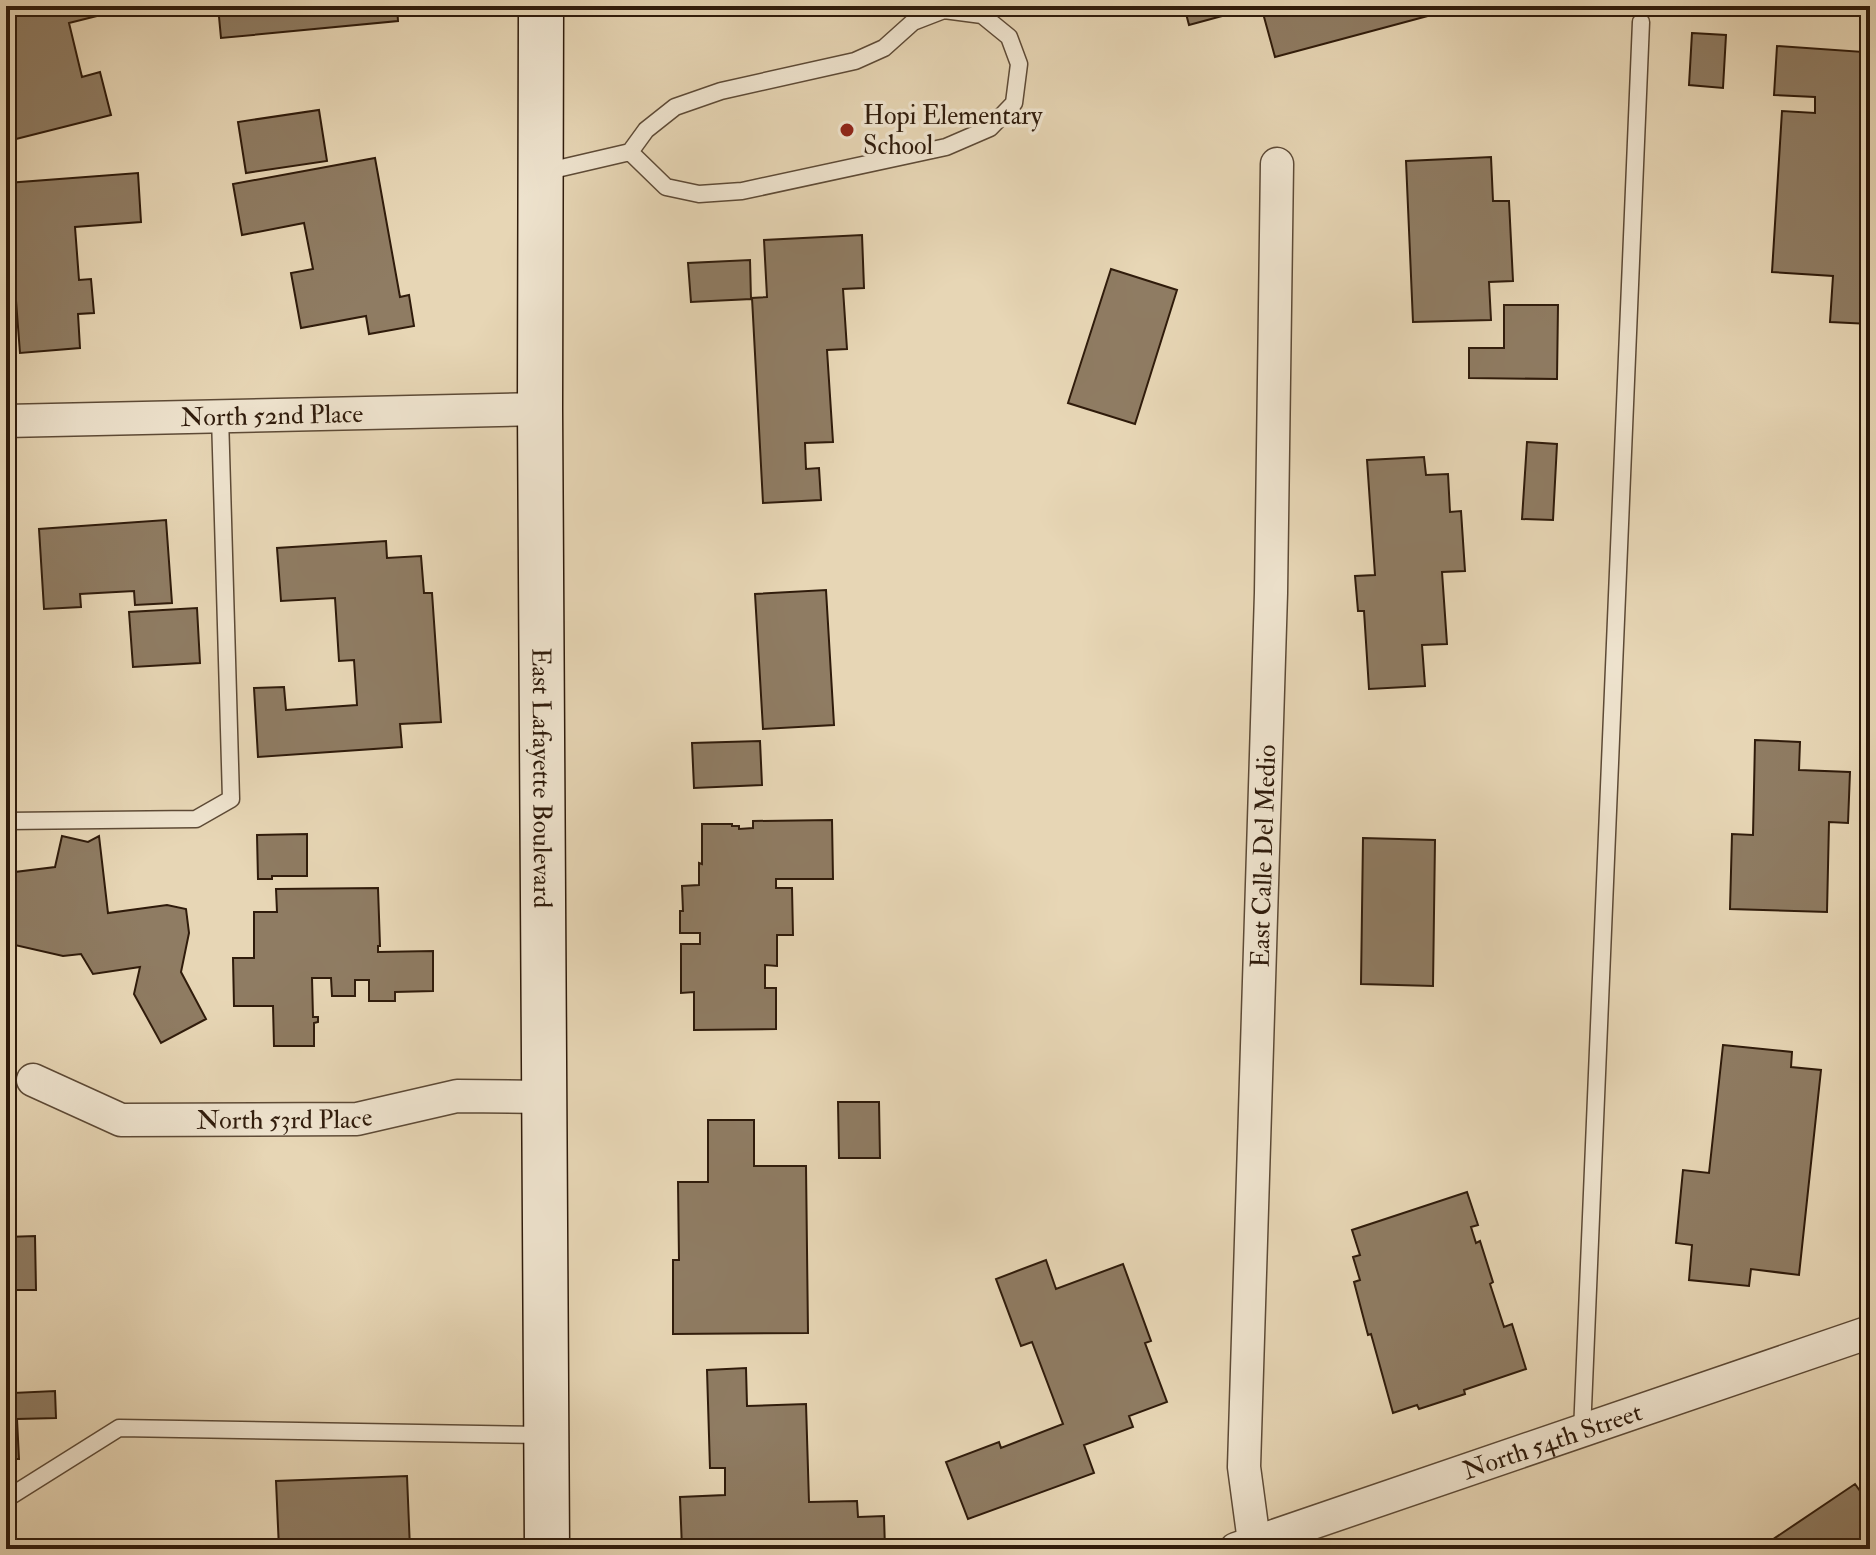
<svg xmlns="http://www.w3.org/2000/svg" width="1876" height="1555" font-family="'IM FELL Double Pica',serif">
	<rect width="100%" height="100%" fill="#e7d6b5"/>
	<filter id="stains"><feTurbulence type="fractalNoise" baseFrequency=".0025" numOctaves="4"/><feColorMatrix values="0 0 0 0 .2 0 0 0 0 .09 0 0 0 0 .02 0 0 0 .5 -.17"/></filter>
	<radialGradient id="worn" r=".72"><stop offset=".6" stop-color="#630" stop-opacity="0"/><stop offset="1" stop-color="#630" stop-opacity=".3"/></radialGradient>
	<path fill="#8f7c63" stroke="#2f1b0b" stroke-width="2" d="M6 6H95L97 16 69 23 82 77 100 72 111 115 12 140 6 116V64L10 63 6 48Z
		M218 6H397L398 21 221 38Z
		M1184 6H1259L1189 25Z
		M1261 6H1465L1275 57Z
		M1692 33 1726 35 1723 88 1689 85Z
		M1864 37H1870L1868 160H1870V324L1830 322 1833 276 1772 272 1782 111 1815 113V97L1774 95 1777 46 1863 52Z
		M319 110 327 161 246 173 238 122Z
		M1491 157 1493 201H1509L1513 281 1489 282 1491 320 1413 322 1406 161Z
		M375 158 400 297 409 295 414 326 369 334 366 316 301 328 291 273 313 269 304 223 242 235 233 184Z
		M138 173 141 222 75 227 79 280 91 279 94 313 78 314 80 348 20 353 7 183Z
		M862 235 864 288 843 289 847 349 827 350 833 442 805 443 806 469 819 468 821 500 763 503 752 298 767 297 764 240Z
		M750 260 751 299 691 302 688 263Z
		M1111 269 1177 290 1135 424 1068 403Z
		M1504 305H1558L1557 379 1469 378V348H1504Z
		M1527 442 1557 444 1553 520 1522 519Z
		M1424 457 1426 475 1448 474 1450 512 1461 511 1465 571 1442 572 1447 644 1422 645 1425 686 1369 689 1364 611H1358L1355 576 1375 575 1367 460Z
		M166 520 172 603 135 605 134 591 80 594 81 607 44 609 39 529Z
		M386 541 387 558 421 556 424 593H432L441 722 400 724 402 747 258 757 254 688 284 687 286 710 357 705 354 660 339 661 335 598 281 601 277 548Z
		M826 590 834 725 763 729 755 594Z
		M197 608 200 663 133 667 129 612Z
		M1755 740 1800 742 1799 770 1850 772 1848 823 1829 822 1827 912 1730 909 1732 834 1753 835Z
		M760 741 762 785 694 788 692 743Z
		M832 820 833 879H776V888H792L793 935H777V966L765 965V988H776V1029L694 1030V992L681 993V944H700V933H680V911H683L682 886 699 885V863L702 864V824H732V826H739V829L753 828V821Z
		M307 834V876H272V879H258L257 835Z
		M62 836 88 842 99 836 108 913 167 905 186 909 189 933 181 972 206 1019 161 1043 134 994 140 967 93 974 81 954 63 956 6 943V892L10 891 15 872 55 867Z
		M1363 838 1435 840 1433 986 1361 984Z
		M378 888 380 946H378V952L433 951V991L395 992V1001H369V980H355V996H332L331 978H312L313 1017H318V1022L314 1023V1046H274L273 1006H234L233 958H254V912H277L276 889Z
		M1723 1045 1792 1052 1791 1067 1821 1070 1799 1275 1751 1269 1749 1286 1689 1280 1692 1245 1676 1243 1683 1170 1709 1173Z
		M838 1102H879L880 1158H839Z
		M708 1120H754V1166H806L808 1333 673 1334V1260H679L678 1182H708Z
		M1467 1192 1478 1225 1471 1227 1476 1243 1480 1241 1493 1282 1490 1284 1504 1327 1512 1324 1526 1369 1464 1390 1465 1394 1419 1409 1417 1405 1393 1413 1371 1334 1368 1335 1354 1282 1360 1280 1353 1257 1360 1255 1352 1230Z
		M35 1236 36 1290H10L13 1393 55 1391 56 1418 17 1419 19 1459H6V1237Z
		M1046 1260 1056 1289 1123 1264 1151 1341 1145 1343 1167 1402 1129 1416 1133 1427 1084 1445 1094 1473 968 1519 946 1462 999 1442 1001 1448 1063 1424 1032 1342 1021 1346 996 1279Z
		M746 1368 747 1406 806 1404 809 1502 857 1501 858 1517 884 1516 885 1549H682L680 1497 725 1495V1468H710L707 1370Z
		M407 1476 410 1549H279L276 1481Z
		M1855 1484 1870 1505V1549H1765L1763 1546Z"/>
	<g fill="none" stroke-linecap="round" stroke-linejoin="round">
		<g stroke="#5d4a36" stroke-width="19">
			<path id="lane" d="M544 172 630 152 666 187 699 194 742 191 946 147 990 128 1014 103 1019 64 1009 37 982 15 944 10 913 22 884 48 855 61 721 91 675 107 646 130 630 152
				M6 821 196 819 231 799 220 416
				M1582 1432 1641 22
				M6 1499 119 1428 544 1435"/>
		</g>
		<g stroke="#5d4a36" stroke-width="35">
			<g id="street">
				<path id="s1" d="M6 421 540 409"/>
				<path id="s2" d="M33 1080 121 1120 357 1119 457 1096 544 1097"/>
				<path id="s3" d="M1236 1549 1870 1332"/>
				<path id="s4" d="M1255 1549 1244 1467 1271 593 1277 164"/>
			</g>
		</g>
		<g stroke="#2f1b0b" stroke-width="47">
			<g id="secondary">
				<path id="s5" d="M541 6 540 409 547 1549"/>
			</g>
		</g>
		<use href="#lane" stroke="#efe4cf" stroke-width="16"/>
		<use href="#street" stroke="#efe4cf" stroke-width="32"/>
		<use href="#secondary" stroke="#efe4cf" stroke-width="44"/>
	</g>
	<circle fill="#8f2418" stroke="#efe4cf" stroke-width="3" cx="847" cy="130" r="8"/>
	<g text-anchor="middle" stroke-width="7" stroke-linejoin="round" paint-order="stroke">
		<g font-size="26" fill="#2f1b0b" stroke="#efe4cf" text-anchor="start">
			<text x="863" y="124">Hopi Elementary<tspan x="863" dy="30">School</tspan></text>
		</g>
		<g font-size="26" fill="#2f1b0b" stroke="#efe4cf">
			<text dy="9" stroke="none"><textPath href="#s1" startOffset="266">North 52nd Place</textPath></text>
			<text dy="9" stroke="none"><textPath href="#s5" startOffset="772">East Lafayette Boulevard</textPath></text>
			<text dy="9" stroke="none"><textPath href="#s4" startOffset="694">East Calle Del Medio</textPath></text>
			<text dy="9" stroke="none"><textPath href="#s2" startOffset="260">North 53rd Place</textPath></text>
			<text dy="9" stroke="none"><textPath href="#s3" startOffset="334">North 54th Street</textPath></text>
		</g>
	</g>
	<rect width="1876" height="1555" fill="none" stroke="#e7d6b5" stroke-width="32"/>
	<rect x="8" y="8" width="1860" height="1539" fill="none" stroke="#2f1b0b" stroke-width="4"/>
	<rect x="16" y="16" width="1844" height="1523" fill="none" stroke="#2f1b0b" stroke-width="2"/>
	<rect width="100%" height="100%" filter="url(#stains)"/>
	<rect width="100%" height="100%" fill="url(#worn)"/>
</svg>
